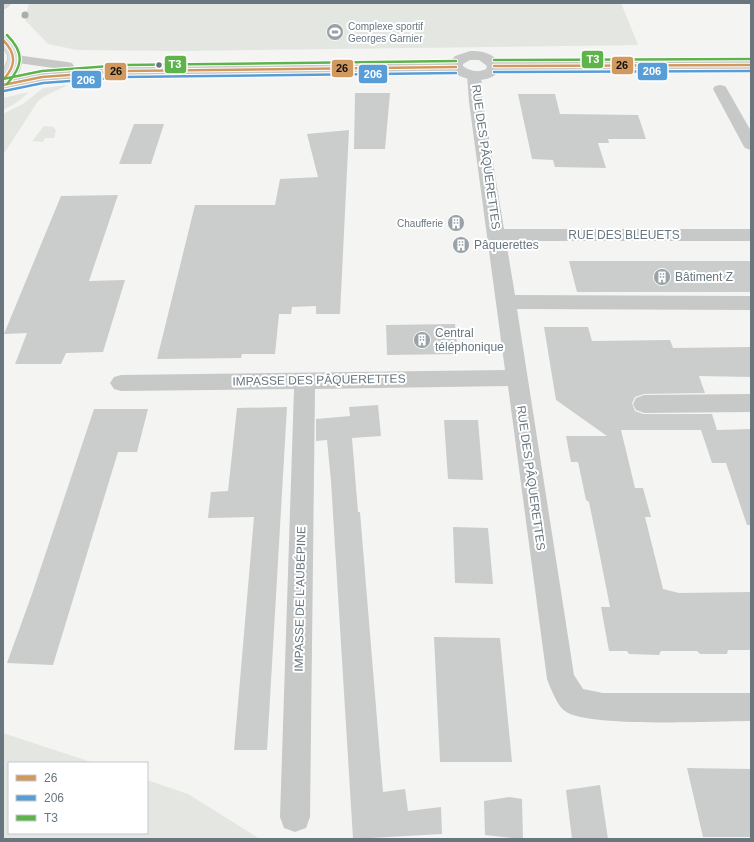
<svg xmlns="http://www.w3.org/2000/svg" width="754" height="842" font-family="Helvetica,sans-serif">
	<rect width="100%" height="100%" fill="#f4f4f3"/>
	<path fill="#e3e6e1" d="M29 3H621L638 45 183 51 77 50 48 44 25 20Z
		M68 85 45 96 38 101 3 155V114L23 104 43 88Z
		M29 92 16 103 3 110V98Z
		M44 126 53 127 56 130 54 138H45L43 142 32 141Z
		M3 733 94 763H9V833H147V780L188 794 260 839H3Z"/>
	<path fill="#cbcccc" d="M355 93H390L385 149H354Z
		M518 94H555L560 114 638 115 646 139H608L609 143H598L606 168 555 167 553 160 532 159Z
		M134 124H164L151 164H119Z
		M349 130 340 314H316V306L292 307 291 314H279L275 354H242L241 358 157 359 195 205H275L280 179 318 177 307 134Z
		M118 195 89 281 125 280 103 352 66 353 61 364H15L27 333 4 334 61 196Z
		M569 261H751V292H577Z
		M455 324 458 354 387 355 386 325Z
		M544 327H588L592 341 670 340 673 348 751 347V377L699 376 705 393 644 394 635 397 632 403 635 411 643 414H712L717 430 751 429V525H747L726 463H712L701 430H621L635 488H643L651 517H645L663 589 679 593 751 592V650H728L727 654H700L697 651H661L659 655 629 654 627 651H609L601 607H610L598 546 589 502 586 500 578 462H571L566 436H607L556 400Z
		M378 405 381 436 352 438 358 512H360L383 792 405 789 408 811 441 807 442 834 353 839 331 481 327 440 316 441V419L350 416 349 407Z
		M287 407 267 750H234L254 517 208 518 211 492 228 491 237 408Z
		M94 409H148L137 452H118L53 665 7 663 32 594Z
		M444 420H478L483 480 448 479Z
		M453 527 488 528 493 584 455 583Z
		M434 637 500 638 512 762H440Z
		M687 768 751 769V837H703Z
		M600 785 608 839H572L566 790Z
		M509 797 522 799 523 839 485 835 484 801Z"/>
	<g fill="none" stroke-linecap="round" stroke-linejoin="round">
		<g stroke="#d0d1d1" stroke-width="2">
			<path id="secondary" d="M3 3H9V5L3 9Z
				M3 36C27 42 27 78 3 84V72L8 60V55L3 47Z"/>
		</g>
		<path fill="#c7c9c9" fill-rule="evenodd" d="M474 71 479 72 481 75 483 102 504 229H751V241H506L515 295 751 296V310L517 309 574 675 583 689 603 693H751V721C718 721 586 728 565 711 558 707 550 687 547 679L508 386 315 389 310 817 306 828 295 832 284 828 280 817 294 389 121 391 114 389 110 383 114 377 121 375 505 370 469 102 467 75 469 72Z
			M720 85 725 86 727 89 751 131V150L745 148 743 145 713 89 715 86Z
			M751 394V412L644 413 636 410 633 404 636 398 644 395Z"/>
		<path fill="#c7c9c9" fill-rule="evenodd" d="M470 51C480 51 492 52 498 62L751 61V69L499 70C491 85 463 81 452 71L124 75 42 81 3 89V81L42 73 124 67 449 63 455 56ZM470 60H479L487 66 486 69C478 73 470 71 463 66V64Z
			M16 55 67 62 72 63 74 66 72 69 67 70 11 62 9 59 11 56Z"/>
		<use href="#secondary" fill="#dddede" fill-rule="evenodd"/>
		<g stroke="#fff" stroke-width="4.5">
			<path id="bus-1" d="M3 40C17 54 16 66 3 80
				M494 66 751 65
				M3 85 42 77 124 71 456 67"/>
		</g>
		<g stroke="#fff" stroke-width="4.5">
			<path id="bus-2" d="M494 72 751 71
				M4 91 43 83 124 77 456 73"/>
		</g>
		<g stroke="#fff" stroke-width="4.5">
			<path id="bus-3" d="M7 35C25 53 23 66 7 84
				M494 60 751 59
				M3 79 42 71 124 65 456 61"/>
		</g>
		<use href="#bus-1" stroke="#d2995f" stroke-width="2.5"/>
		<use href="#bus-2" stroke="#589dd6" stroke-width="2.5"/>
		<use href="#bus-3" stroke="#5fb34c" stroke-width="2.5"/>
	</g>
	<circle fill="#a8b0a5" cx="25" cy="15" r="3.5"/>
	<defs>
		<g id="stadium-disc" transform="scale(0.9)"><circle r="9.5" fill="#99a2a8" stroke="#fff"/><path d="M0-5a6.5 5 0 1 0 0 10a6.5 5 0 1 0 0-10ZM-3.5-1.8h7v3.6h-7Z" fill="#fff"/></g>
		<g id="building-disc" transform="scale(0.9)"><circle r="9.5" fill="#99a2a8" stroke="#fff"/><path d="M-4-6H4V6H1V3H-1V6H-4ZM-2.5-4.3h1.7v1.8h-1.7ZM.8-4.3h1.7v1.8H.8ZM-2.5-1h1.7V.8h-1.7ZM.8-1h1.7V.8H.8Z" fill="#fff"/></g>
	</defs>
	<g fill-rule="evenodd">
		<use href="#stadium-disc" x="335" y="32"/>
		<use href="#building-disc" x="456" y="223"/>
		<use href="#building-disc" x="461" y="245"/>
		<use href="#building-disc" x="662" y="277"/>
		<use href="#building-disc" x="422" y="340"/>
	</g>
	<circle fill="#687680" stroke="#fff" stroke-width="1.5" cx="159" cy="65" r="3.5"/>
	<g text-anchor="middle" stroke-width="4" stroke-linejoin="round" paint-order="stroke">
		<g font-size="10" fill="#687680" stroke="#fff" text-anchor="start">
			<text x="348" y="30">Complexe sportif<tspan x="348" dy="12">Georges Garnier</tspan></text>
			<text x="443" y="227" text-anchor="end">Chaufferie</text>
		</g>
		<g font-size="12" fill="#687680" stroke="#fff">
			<text transform="translate(486 157) rotate(82)" y="4">RUE DES PÂQUERETTES</text>
			<text x="624" y="239">RUE DES BLEUETS</text>
			<text transform="translate(319 380) rotate(-1)" y="4">IMPASSE DES PÂQUERETTES</text>
			<text transform="translate(531 478) rotate(82)" y="4">RUE DES PÂQUERETTES</text>
			<text transform="translate(300 599) rotate(-89)" y="4">IMPASSE DE L'AUBÉPINE</text>
		</g>
		<g font-size="12" fill="#687680" stroke="#fff" text-anchor="start">
			<text x="474" y="249">Pâquerettes</text>
			<text x="675" y="281">Bâtiment Z</text>
			<text x="435" y="337">Central<tspan x="435" dy="14">téléphonique</tspan></text>
		</g>
	</g>
	<g stroke="#fff" stroke-width="1.5">
		<rect x="581" y="50" width="23" height="19" rx="4" fill="#5fb34c"/>
		<rect x="164" y="55" width="23" height="19" rx="4" fill="#5fb34c"/>
		<rect x="611" y="56" width="23" height="19" rx="4" fill="#d2995f"/>
		<rect x="331" y="59" width="23" height="19" rx="4" fill="#d2995f"/>
		<rect x="637" y="62" width="31" height="19" rx="4" fill="#589dd6"/>
		<rect x="104" y="62" width="23" height="19" rx="4" fill="#d2995f"/>
		<rect x="358" y="64" width="30" height="20" rx="4" fill="#589dd6"/>
		<rect x="71" y="70" width="31" height="19" rx="4" fill="#589dd6"/>
	</g>
	<g font-size="11" text-anchor="middle" font-weight="bold" fill="#fff">
		<text x="593" y="63">T3</text>
		<text x="175" y="68">T3</text>
		<text x="652" y="75">206</text>
		<text x="373" y="78">206</text>
		<text x="86" y="84">206</text>
	</g>
	<g font-size="11" text-anchor="middle" font-weight="bold" fill="#111">
		<text x="622" y="69">26</text>
		<text x="342" y="72">26</text>
		<text x="116" y="75">26</text>
	</g>
	<rect width="754" height="842" fill="none" stroke="#687680" stroke-width="8"/>
	<rect x="8" y="762" width="140" height="72" fill="#ffffff" stroke="#c3c8cc"/>
	<rect x="16" y="775" width="20" height="6" fill="#d2995f" stroke="#c3c8cc"/>
	<text x="44" y="782" font-size="12" fill="#687680">26</text>
	<rect x="16" y="795" width="20" height="6" fill="#589dd6" stroke="#c3c8cc"/>
	<text x="44" y="802" font-size="12" fill="#687680">206</text>
	<rect x="16" y="815" width="20" height="6" fill="#5fb34c" stroke="#c3c8cc"/>
	<text x="44" y="822" font-size="12" fill="#687680">T3</text>
</svg>
